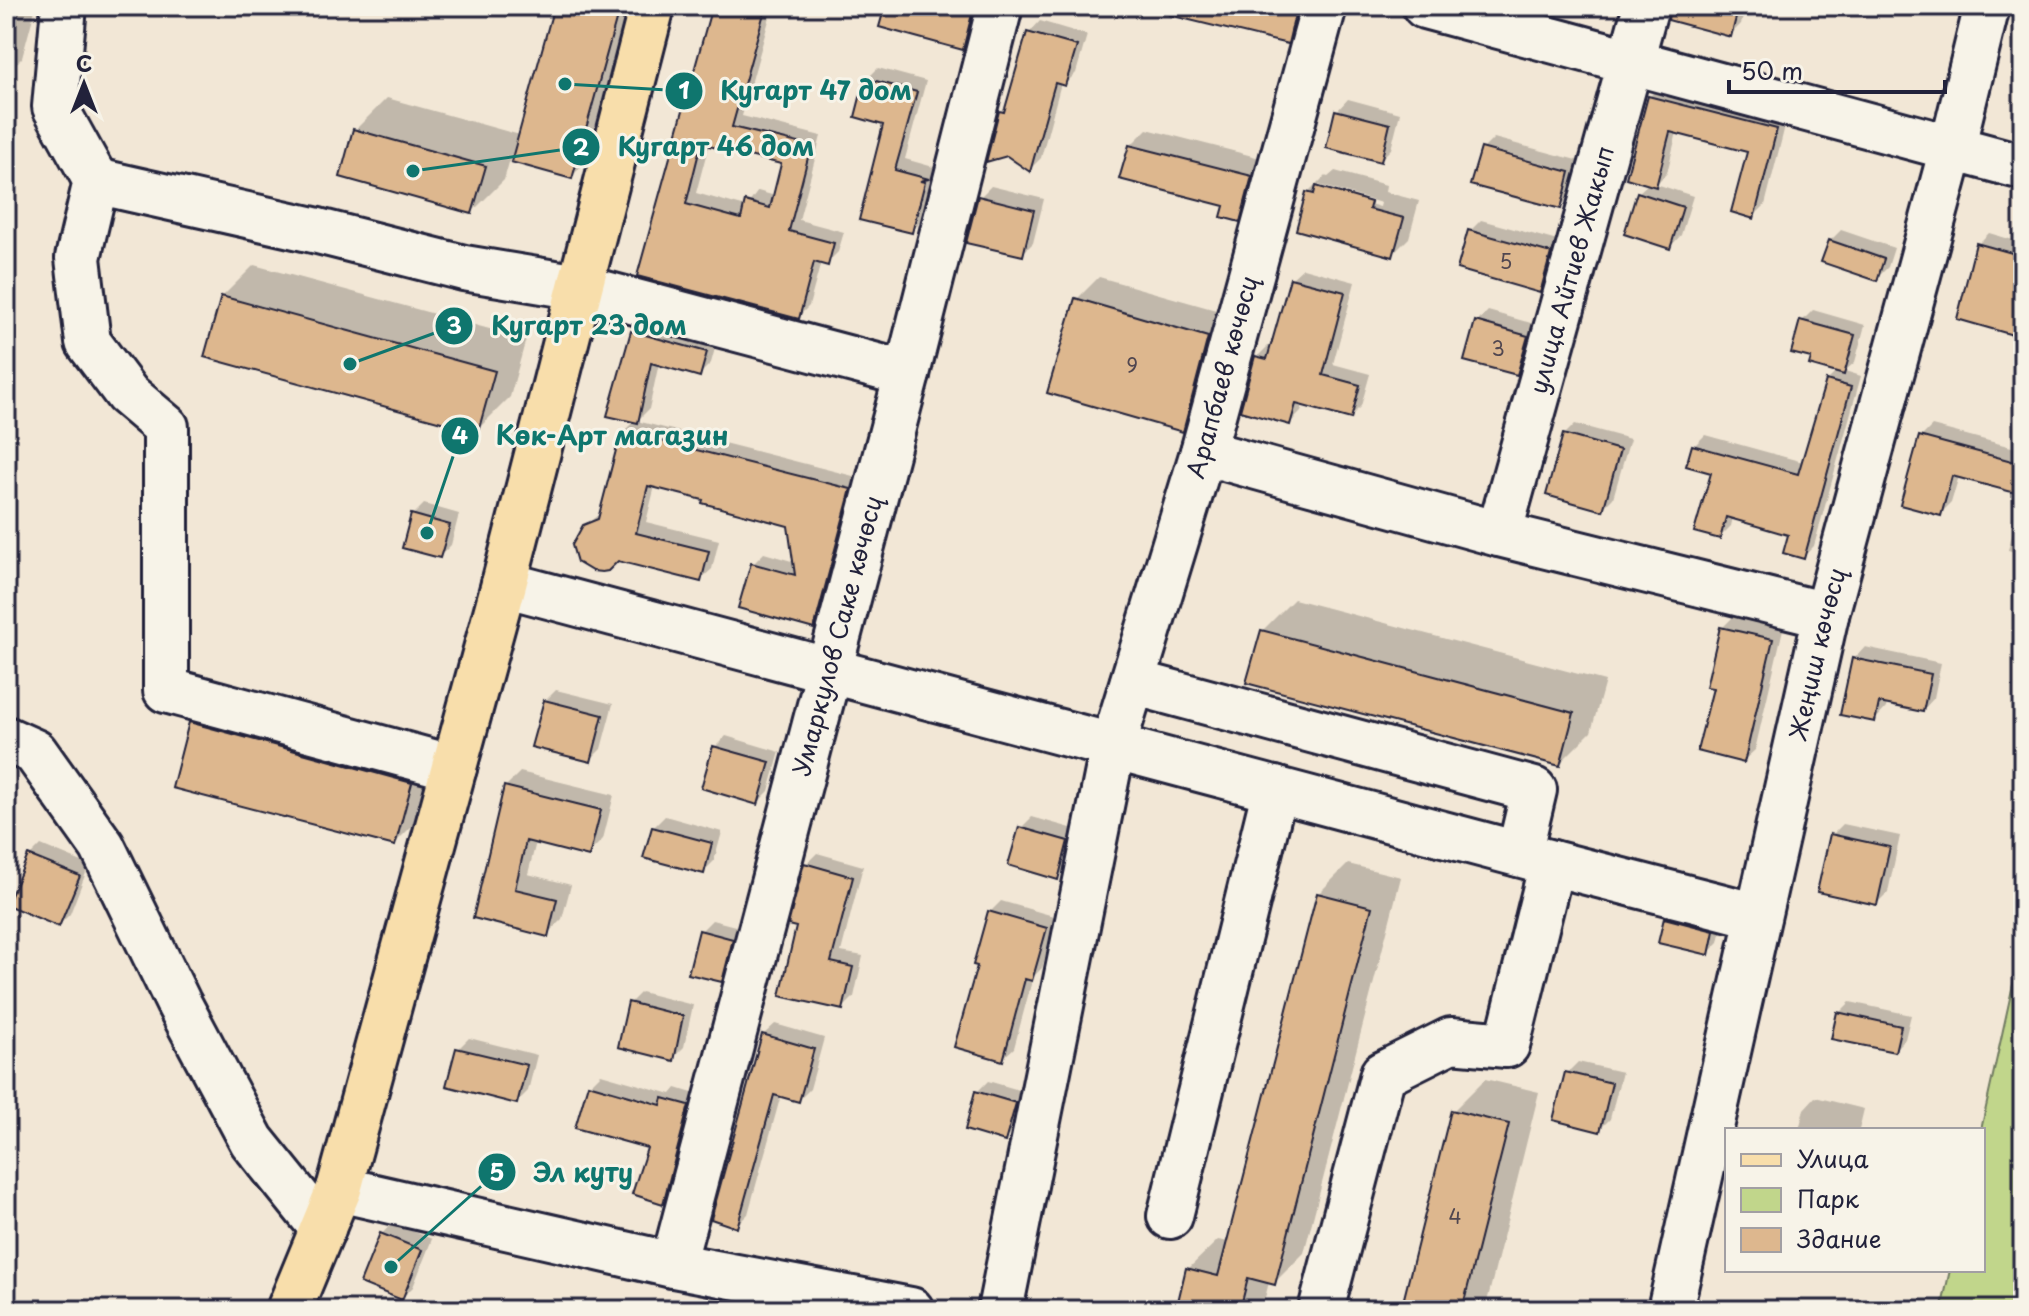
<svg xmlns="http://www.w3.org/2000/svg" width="2029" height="1316" font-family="'Playpen Sans',sans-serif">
	<rect width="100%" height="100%" fill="#f2e7d6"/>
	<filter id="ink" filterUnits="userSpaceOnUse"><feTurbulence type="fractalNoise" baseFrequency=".0125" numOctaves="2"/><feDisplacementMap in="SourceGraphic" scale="16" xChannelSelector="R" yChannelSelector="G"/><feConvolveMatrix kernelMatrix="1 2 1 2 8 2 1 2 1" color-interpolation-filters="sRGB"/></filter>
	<g filter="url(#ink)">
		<path fill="#c1d68b" stroke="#727c63" stroke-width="2" d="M2023 939V1310H1941L1950 1270H1983V1130H1981Z"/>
		<path fill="#0003" fill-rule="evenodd" d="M6 6H36L22 58 6 74Z
			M556 6H640L601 147 571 177 510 159 504 180 472 212 355 130 387 98 520 135Z
			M713 6H776L771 13 742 116 821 136 799 220 844 232 838 252 827 263 821 262 809 306 798 317 639 275ZM709 144 784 163 775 196 758 191 746 207 696 193Z
			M887 6H981L974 36 963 47Z
			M1164 6H1307L1302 27 1287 42Z
			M1676 6H1746L1741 24 1730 35Z
			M1040 21 1087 35 1076 73 1065 84 1061 83 1041 158 1030 169 1001 112 1008 105 1029 33Z
			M878 68 926 81 905 159 937 168 922 220 911 231 861 218 885 123 867 79Z
			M1660 86 1787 118 1765 205 1754 216 1749 150 1677 132 1667 173 1656 184 1693 196 1681 235 1670 247 1638 193 1649 183V97Z
			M1348 99 1400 113 1391 149 1380 160 1328 147 1337 111Z
			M1147 129 1268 160 1256 203 1239 220 1227 205 1130 146Z
			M1494 138 1580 161 1572 195 1561 206 1483 149Z
			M1335 171 1386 185 1385 192 1419 201 1409 238 1392 255 1308 193 1325 176 1328 177ZM1319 185 1381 203 1380 207 1319 189Z
			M991 186 1044 199 1033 243 1022 254 980 197Z
			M1481 220 1561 242 1551 279 1540 291 1470 231Z
			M1841 230 1894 248 1888 267 1877 278 1830 241Z
			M1989 233 2023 243V323L2013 333 1978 244Z
			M254 265 526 339 510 397 478 429 222 297Z
			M1303 268 1355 282 1333 364 1370 374 1361 406 1350 417 1303 404 1301 412 1290 423 1257 357 1268 346 1273 347 1291 279Z
			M1099 277 1230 314 1204 407 1182 430 1077 299Z
			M1813 310 1865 325 1855 362 1845 371 1861 376 1814 546 1803 557 1790 533 1733 517 1731 526 1720 537 1713 471 1694 446 1705 435 1803 462 1827 381 1837 371 1813 357 1802 321Z
			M1488 311 1538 325 1528 362 1517 373 1477 322Z
			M644 321 717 341 711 363 700 374 659 363 649 409 637 421 861 478 825 616 813 627 753 564 764 553 795 562 790 524 655 486 646 522 719 540 712 569 700 580 584 526 602 512 623 432 635 420 632 332Z
			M1575 424 1630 439 1613 498 1602 509 1564 435Z
			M1932 426 2023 450V493L1959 476 1951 503 1940 514 1921 437Z
			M2023 494V554L2008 550Z
			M424 504 459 514 451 545 440 556 413 515Z
			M1294 599 1605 681 1591 732 1559 764 1262 631Z
			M1733 617 1783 629 1755 750 1743 761 1715 687 1722 628Z
			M1865 647 1941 663 1934 698 1923 710 1887 702 1886 708 1875 720 1854 659Z
			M556 690 613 704 601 749 590 760 545 701Z
			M223 691 443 751 427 811 395 843 191 723Z
			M2023 723V744L2019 743Z
			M726 736 780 752 769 791 758 802 715 747Z
			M520 772 614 795 603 839 588 854 536 842 528 874 571 885 562 919 547 934 475 917 505 787Z
			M665 816 722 832 714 861 703 872 653 828Z
			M1032 817 1078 830 1069 866 1058 877 1021 828Z
			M1843 824 1900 836 1888 892 1877 903 1832 835Z
			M41 845 89 865 70 914 59 925 30 856Z
			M817 853 863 866 841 952 863 956 854 997 843 1008 798 926 806 864Z
			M1348 864 1401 877 1304 1253 1274 1283 1269 1282 1262 1310H1179L1188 1269 1218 1240 1229 1242 1318 894Z
			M1001 901 1057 917 1042 968 1033 977 1014 1048 1002 1059 979 964 990 912Z
			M1677 908 1724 920 1719 942 1708 953 1666 919Z
			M712 920 743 928 732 968 721 980 701 931Z
			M641 992 693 1005 684 1047 673 1058 630 1003Z
			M1850 1002 1911 1015 1905 1039 1894 1050 1839 1013Z
			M775 1024 824 1038 810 1089 799 1100 781 1095 748 1214 737 1225 763 1035Z
			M469 1038 537 1055 528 1091 517 1102 458 1049Z
			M1578 1062 1622 1072 1610 1119 1599 1130 1567 1073Z
			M601 1074 671 1094 676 1088 699 1095 674 1191 663 1202 650 1146 590 1085Z
			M1485 1079 1539 1092 1487 1302 1479 1310H1403L1453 1111Z
			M988 1081 1026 1092 1016 1128 1005 1139 977 1092Z
			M1815 1097 1864 1109 1859 1130H1799L1804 1109Z
			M392 1223 432 1239 413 1287 402 1298 381 1235Z"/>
		<path fill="#ddb78e" stroke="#22223b" stroke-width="2" fill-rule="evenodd" d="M554 6H620L572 179 511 162Z
			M712 6H766L732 127 811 146 789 231 834 243 828 266 814 262 799 319 637 276ZM701 144 781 164 770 208 745 201 741 219 686 204Z
			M885 6H958L973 10 963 50 879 27Z
			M1170 6H1297L1288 44 1169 15Z
			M1670 6H1739L1731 37 1668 20Z
			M1027 32 1077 46 1065 86 1055 83 1030 172 1007 156 986 162 999 111 1004 112Z
			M865 78 917 92 895 170 929 179 920 181 925 182 912 233 859 220 883 125 855 117Z
			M1648 96 1777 129 1754 219 1731 212 1747 152 1670 132 1656 187 1626 178Z
			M1335 110 1390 124 1381 162 1326 148Z
			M353 129 486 166 472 214 340 177Z
			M1129 145 1252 176 1240 222 1221 217 1224 206 1119 179Z
			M1481 148 1570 172 1561 209 1470 185Z
			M1316 186 1371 202 1369 209 1404 218 1393 257 1296 230 1306 192 1314 194Z
			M1637 192 1683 207 1670 249 1624 234Z
			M978 196 1034 210 1023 256 966 243Z
			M1468 230 1551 253 1540 293 1457 269Z
			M1829 240 1884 259 1877 281 1821 262Z
			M1976 243 2023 256 2016 287 2023 289V302L2013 335 1957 319Z
			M1290 278 1345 292 1323 375 1360 385 1351 419 1296 404 1290 425 1240 411 1255 356 1267 359Z
			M221 296 495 371 478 432 204 357Z
			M1075 298 1208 337 1183 432 1047 393Z
			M1800 320 1855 335 1844 375 1809 365 1811 358 1791 353Z
			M1475 321 1528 336 1517 375 1464 361Z
			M631 331 707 352 700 377 651 363 638 423 607 416Z
			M1826 380 1851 387 1804 559 1783 553 1788 535 1726 517 1720 539 1694 532 1711 473 1686 466 1692 445 1798 474Z
			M621 431 851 489 814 629 738 608 751 563 795 575 788 526 702 503 703 500 648 486 636 533 709 551 701 582 618 561 608 571 602 572 592 571 577 562 572 545 583 525 598 519Z
			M1563 434 1620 450 1603 511 1546 495Z
			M1919 436 2023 464V495L1952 476 1941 516 1900 505Z
			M411 514 450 525 440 558 402 548Z
			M1720 627 1773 639 1744 763 1697 751 1713 688 1706 687Z
			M1261 630 1574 713 1560 766 1246 683Z
			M1852 658 1931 674 1923 712 1879 703 1875 722 1840 715Z
			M544 700 603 715 591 762 531 747Z
			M189 722 412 783 395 846 172 788Z
			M713 746 770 762 758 805 701 788Z
			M504 786 601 810 589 857 526 841 515 889 557 899 548 937 473 918Z
			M652 827 712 843 704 874 643 858Z
			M1019 827 1068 841 1058 880 1008 865Z
			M1830 834 1890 847 1877 905 1817 892Z
			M28 855 80 876 59 927 7 905Z
			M804 863 853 877 831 962 853 967 843 1010 780 996 796 927 788 925Z
			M1317 893 1372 907 1275 1285 1248 1278 1240 1310H1176L1186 1268 1218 1276Z
			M988 911 1047 928 1032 981 1025 979 1003 1061 954 1047 977 966 973 965Z
			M1664 918 1714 931 1709 955 1658 943Z
			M699 930 733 939 722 982 688 974Z
			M628 1002 683 1016 674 1061 618 1047Z
			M1837 1012 1901 1026 1895 1052 1831 1039Z
			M762 1034 814 1049 799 1102 774 1095 737 1228 711 1219Z
			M456 1048 527 1065 517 1104 446 1086Z
			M1565 1072 1612 1083 1600 1132 1553 1120Z
			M588 1084 661 1105 663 1098 689 1105 663 1204 632 1194 647 1148 575 1128Z
			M975 1091 1016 1103 1005 1142 965 1130Z
			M1451 1110 1509 1124 1462 1310H1401Z
			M380 1233 422 1250 402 1300 360 1283Z"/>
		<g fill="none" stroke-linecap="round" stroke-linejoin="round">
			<g stroke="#22223b" stroke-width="50">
				<g id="minor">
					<path d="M64 6 55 107 96 181"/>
					<path d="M1425 6 2023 167"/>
					<path d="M1203 452 1499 534 1826 615"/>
					<path id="s1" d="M1499 534 1646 6"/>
					<path d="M504 584 1552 863 1758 916"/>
					<path d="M1133 682 1534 790 1519 854"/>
					<path d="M6 739 35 752 102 846 178 1002 252 1141 323 1229"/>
					<path d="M454 768 166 690V427L127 394 88 342 78 258 96 181 318 231 464 268 579 287 907 374"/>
					<path d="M339 1189 673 1265 911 1310"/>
					<path d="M1170 1216 1275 789"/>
					<path id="s2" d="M673 1265 907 374 1000 6"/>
					<path id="s3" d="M1000 1310 1113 746 1203 452 1324 6"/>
					<path d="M1321 1310 1383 1074 1451 1040 1507 1045 1552 863"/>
					<path id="s4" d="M1670 1310 1826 615 1952 149 1987 6"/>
				</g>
			</g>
			<g stroke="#22223b" stroke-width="50">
				<path id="major" d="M289 1310 339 1189 504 584 652 6"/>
			</g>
			<use href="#minor" stroke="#f7f3e8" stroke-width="44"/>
			<use href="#major" stroke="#f8deab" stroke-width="44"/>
		</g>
	</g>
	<g text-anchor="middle" stroke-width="6" stroke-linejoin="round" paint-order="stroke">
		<g font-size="20" fill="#514750">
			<text x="1506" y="269">5</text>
			<text x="1498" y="356">3</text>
			<text x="1132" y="373">9</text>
			<text x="1455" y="1224">4</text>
		</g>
		<g font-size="24" fill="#22223b" stroke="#f7f3e8">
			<text dy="8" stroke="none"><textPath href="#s1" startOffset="274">улица Айтиев Жакып</textPath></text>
			<text dy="8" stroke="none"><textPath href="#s3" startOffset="960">Арапбаев көчөсү</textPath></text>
			<text dy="8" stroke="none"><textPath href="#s2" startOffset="650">Умаркулов Саке көчөсү</textPath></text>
			<text dy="8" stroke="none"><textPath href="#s4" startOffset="672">Жеңиш көчөсү</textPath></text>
		</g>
	</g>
	<path fill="none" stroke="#0f766e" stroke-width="3" d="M565 84L684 91M413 171L581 147M350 364L454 326M427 533L460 436M391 1267L497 1172"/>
	<g fill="#0f766e" stroke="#f7f3e8" stroke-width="3">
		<circle cx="565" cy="84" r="8"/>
		<circle cx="413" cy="171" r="8"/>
		<circle cx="350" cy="364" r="8"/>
		<circle cx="427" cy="533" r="8"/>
		<circle cx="391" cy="1267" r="8"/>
		<circle cx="684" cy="91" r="20"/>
		<circle cx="581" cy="147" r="20"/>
		<circle cx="454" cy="326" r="20"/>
		<circle cx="460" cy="436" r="20"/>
		<circle cx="497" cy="1172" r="20"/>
	</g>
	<g font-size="24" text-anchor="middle" font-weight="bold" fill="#fff">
		<text x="684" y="99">1</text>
		<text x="581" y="156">2</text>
		<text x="454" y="334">3</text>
		<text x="460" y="444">4</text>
		<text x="497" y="1181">5</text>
	</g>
	<g font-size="26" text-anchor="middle" font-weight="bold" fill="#0f766e" stroke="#f7f3e8" stroke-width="6" stroke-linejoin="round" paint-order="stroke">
		<text x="816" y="100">Кугарт 47 дом</text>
		<text x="716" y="156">Кугарт 46 дом</text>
		<text x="589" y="335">Кугарт 23 дом</text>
		<text x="612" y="445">Көк-Арт магазин</text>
		<text x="583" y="1182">Эл куту</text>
	</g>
	<rect width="2029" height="1316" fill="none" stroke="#f7f3e8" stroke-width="32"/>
	<rect x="16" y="16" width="1997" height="1284" fill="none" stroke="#22223b" stroke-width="3" filter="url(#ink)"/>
	<rect x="1725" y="1128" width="260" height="144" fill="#f7f3e8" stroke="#a29fa3" stroke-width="2"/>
	<rect x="1741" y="1154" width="40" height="12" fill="#f8deab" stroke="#a29fa3" stroke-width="2"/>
	<text x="1797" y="1168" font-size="24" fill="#22223b">Улица</text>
	<rect x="1741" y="1188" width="40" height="24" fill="#c1d68b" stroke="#a29fa3" stroke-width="2"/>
	<text x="1797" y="1208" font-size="24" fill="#22223b">Парк</text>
	<rect x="1741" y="1228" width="40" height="24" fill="#ddb78e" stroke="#a29fa3" stroke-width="2"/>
	<text x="1797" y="1248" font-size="24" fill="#22223b">Здание</text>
	<g transform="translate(84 84)" stroke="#f7f3e8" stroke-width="6" paint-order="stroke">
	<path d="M0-6L14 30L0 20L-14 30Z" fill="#22223b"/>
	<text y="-12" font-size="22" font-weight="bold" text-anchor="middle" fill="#22223b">С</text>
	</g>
	<path d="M1729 80v12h216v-12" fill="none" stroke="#22223b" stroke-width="4"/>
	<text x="1741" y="80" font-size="24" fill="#22223b" stroke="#f7f3e8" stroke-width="6" paint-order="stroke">50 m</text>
</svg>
